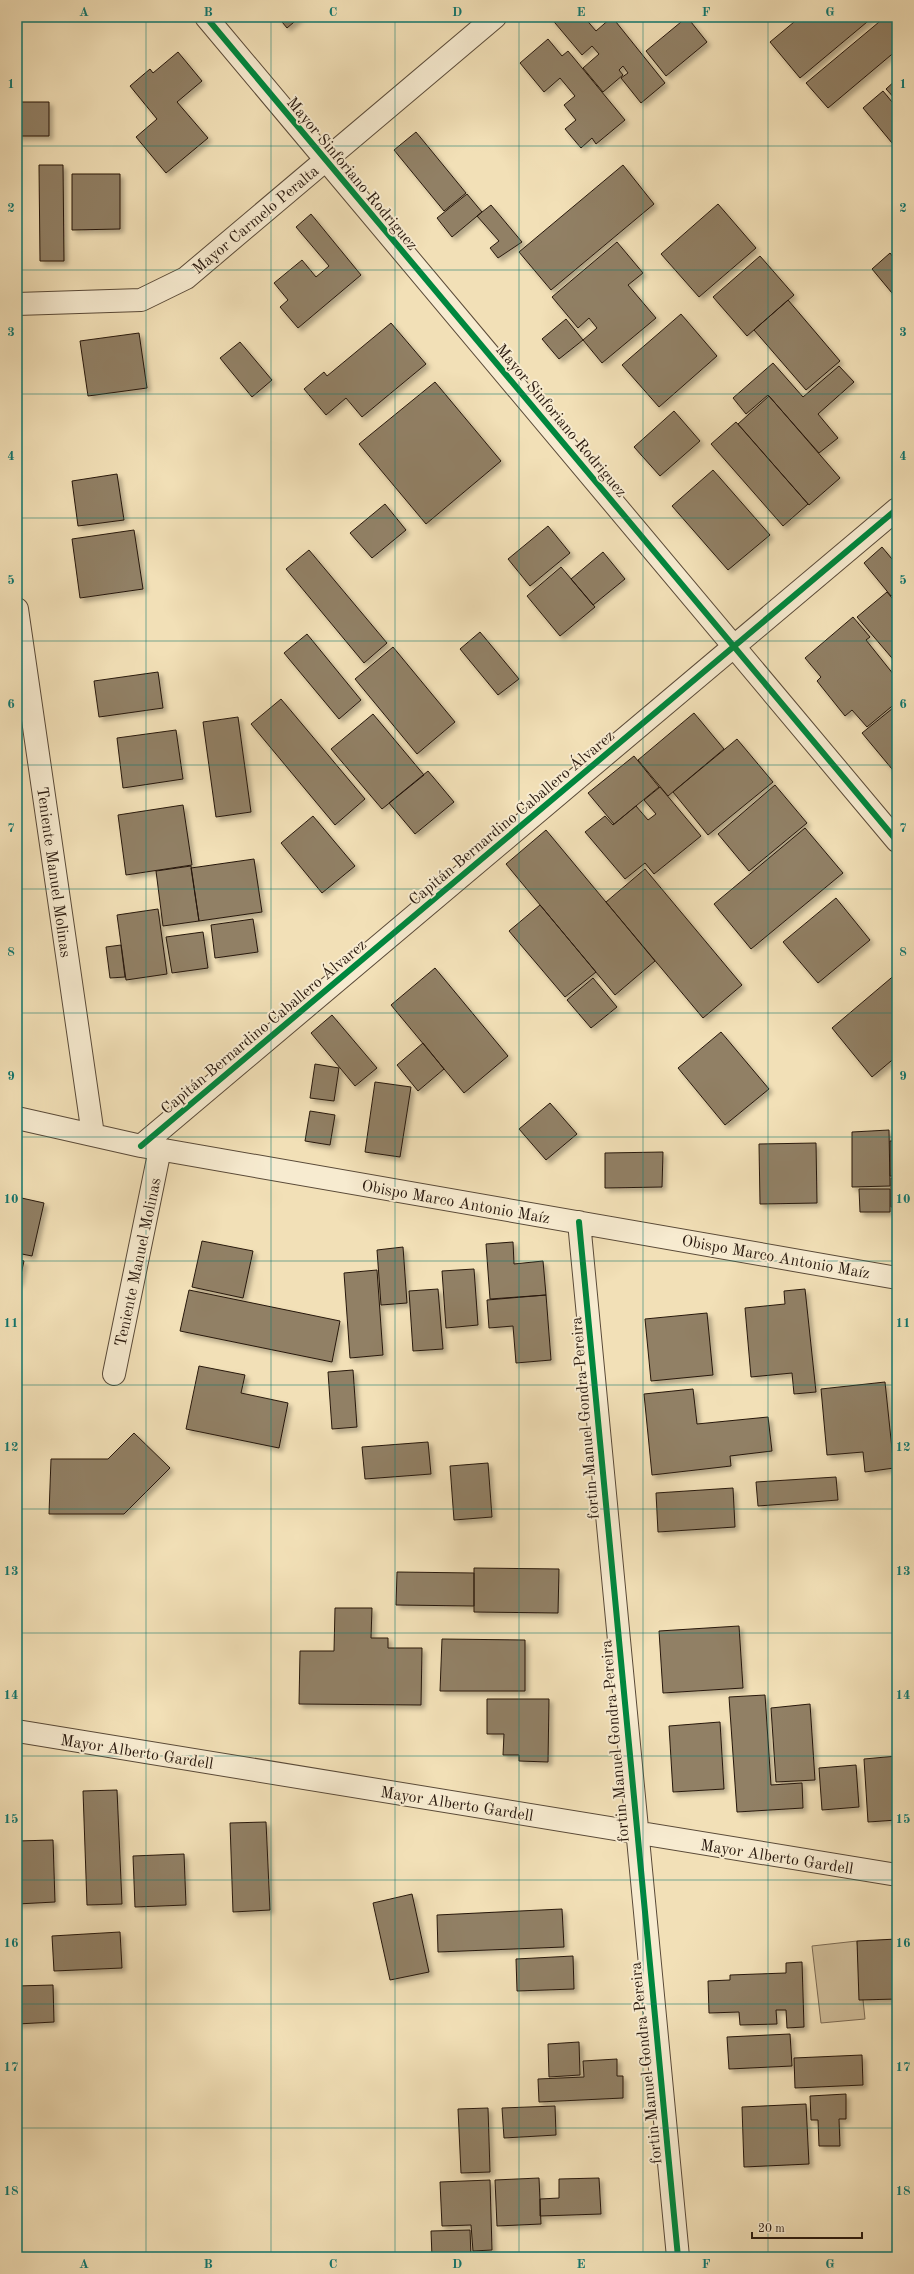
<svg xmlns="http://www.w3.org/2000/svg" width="914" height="2274" font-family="'Old Standard TT',serif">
	<defs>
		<filter id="shadow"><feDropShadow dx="3.5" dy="3.5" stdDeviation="2" flood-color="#0004"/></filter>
	</defs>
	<rect width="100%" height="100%" fill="#f2e0b7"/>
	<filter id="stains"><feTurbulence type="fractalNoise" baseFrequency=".005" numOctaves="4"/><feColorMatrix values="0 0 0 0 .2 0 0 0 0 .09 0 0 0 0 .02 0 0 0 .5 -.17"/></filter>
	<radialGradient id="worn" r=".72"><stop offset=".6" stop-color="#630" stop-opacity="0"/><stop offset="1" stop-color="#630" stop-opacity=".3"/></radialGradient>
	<path fill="#d0be9a" stroke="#7c6b54" d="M857 1941 865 2019 821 2023 812 1946Z"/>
	<path fill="#918065" stroke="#28180d" filter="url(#shadow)" d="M278 17H300L287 28Z
		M550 17H584L596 31 612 17 665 83 641 103 621 78 628 73 623 66 619 70 623 75 603 92 583 68 599 54 592 46 582 55Z
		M687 17 707 42 666 76 646 51Z
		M800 17H873L800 78 770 42Z
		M885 17H897V50L828 108 806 83Z
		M548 39 562 56 568 51 625 120 596 144 592 138 581 148 565 129 576 120 564 105 575 96 560 78 544 92 520 63Z
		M178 52 202 81 177 102 208 138 166 173 136 137 157 119 130 86 150 69 153 73Z
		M897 79V101L886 89Z
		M883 91 897 108V149L863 108Z
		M17 102H49V136H17Z
		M416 132 466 193 444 211 394 150Z
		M39 165H63L64 261H40Z
		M623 165 654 204 551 290 519 252Z
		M72 174H120V229L72 230Z
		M467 194 482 212 452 237 437 218Z
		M718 204 756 248 699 297 661 254Z
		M491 205 522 242 498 258 490 248 499 241 477 216Z
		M311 214 361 275 298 328 280 307 288 300 274 283 302 260 316 277 329 266 296 227Z
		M617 242 643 273 628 285 656 318 602 363 583 340 597 328 589 318 578 328 552 297Z
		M890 253 897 262V299L872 269Z
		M760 256 794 295 747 336 713 297Z
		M788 300 840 361 806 390 754 330Z
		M681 314 717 356 659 407 622 365Z
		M566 319 583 340 559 359 542 339Z
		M391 323 426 364 362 417 346 398 326 415 304 389 324 372 327 376Z
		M139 333 147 388 88 396 80 341Z
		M240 342 272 380 252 397 220 358Z
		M773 363 803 397 839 366 854 382 818 414 838 438 819 453 768 395 746 414 733 398Z
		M435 382 501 461 426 524 359 444Z
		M769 396 840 478 809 505 738 424Z
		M674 411 700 441 660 476 634 447Z
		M736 422 808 504 783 526 711 444Z
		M713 470 770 535 728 570 672 506Z
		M117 474 124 520 78 526 72 481Z
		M385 504 406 530 372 558 350 533Z
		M548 526 570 553 530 586 508 559Z
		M134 530 143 589 80 598 72 539Z
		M882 547 897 565V591L891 596 864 563Z
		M309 550 387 643 364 663 286 569Z
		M603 552 625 579 593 605 571 579Z
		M561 567 595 607 560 636 527 596Z
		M887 592 897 604V664L857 617Z
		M853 617 870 637 866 640 894 675 897 673V702L867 727 852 710 845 716 817 681 821 677 805 658Z
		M480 632 519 679 498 695 460 649Z
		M307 634 361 700 339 719 284 653Z
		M393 647 455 722 417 754 355 679Z
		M158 672 163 708 99 717 94 681Z
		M281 699 365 799 335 825 251 724Z
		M893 708 897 713V775L862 733Z
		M694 713 724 749 668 796 638 760Z
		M373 714 424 775 382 809 331 749Z
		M238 717 251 812 216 817 203 722Z
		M176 730 183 779 123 788 117 738Z
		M737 739 773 782 708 835 673 792Z
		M634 756 659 787 614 824 588 793Z
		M428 771 454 802 415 834 389 803Z
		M775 785 807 823 749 871 718 834Z
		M660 787 701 836 654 874 645 863 625 879 585 832 605 816 613 825 636 806 648 820 656 814 644 800Z
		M183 805 192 865 126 875 118 815Z
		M313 816 355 866 322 893 281 843Z
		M805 828 843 873 751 949 714 904Z
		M546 830 655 961 615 995 506 864Z
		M254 859 262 912 199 921 191 868Z
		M191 866 199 921 163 926 156 871Z
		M645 869 742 985 703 1018 606 902Z
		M836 898 870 940 818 983 783 942Z
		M540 905 596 972 565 997 509 931Z
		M158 909 167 974 126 980 117 915Z
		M253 919 258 952 215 958 211 925Z
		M203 932 208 968 172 973 166 937Z
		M121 945 125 977 110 978 106 947Z
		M435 968 508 1056 464 1093 391 1005Z
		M897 973V1056L872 1077 832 1028Z
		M593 978 617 1007 591 1028 567 1000Z
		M332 1015 377 1068 355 1086 311 1033Z
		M721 1032 769 1089 725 1125 678 1068Z
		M423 1043 444 1069 418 1091 397 1065Z
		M315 1064 339 1068 334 1101 310 1098Z
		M375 1082 411 1087 400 1157 365 1152Z
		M550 1103 577 1134 546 1160 519 1129Z
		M310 1111 335 1115 330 1145 305 1141Z
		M889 1130 890 1186 852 1187V1132Z
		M890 1141H897V1176H890Z
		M816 1143 817 1203 760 1204 759 1144Z
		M663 1152 662 1187 605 1188V1153Z
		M891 1178 897 1179V1207H891Z
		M859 1189H890V1212H860Z
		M17 1197 44 1203 32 1256 17 1253Z
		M202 1241 253 1251 243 1298 192 1287Z
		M513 1242 514 1264 543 1261 546 1295 490 1299 486 1244Z
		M403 1247 407 1303 381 1305 377 1250Z
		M17 1259 24 1261 19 1283H17Z
		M474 1269 478 1325 446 1328 442 1271Z
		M377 1270 383 1355 350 1358 344 1273Z
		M438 1289 443 1349 413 1351 409 1291Z
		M805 1289 816 1392 794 1394 792 1373 751 1377 745 1308 785 1304 784 1291Z
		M189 1290 340 1321 332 1362 180 1331Z
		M546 1295 551 1360 516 1363 513 1326 489 1328 487 1300Z
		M707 1313 713 1375 651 1381 645 1319Z
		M199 1366 245 1375 241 1393 288 1403 279 1448 186 1429Z
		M353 1370 357 1427 332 1429 328 1372Z
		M885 1382 894 1468 865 1472 863 1452 827 1455 821 1389Z
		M693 1389 697 1424 768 1417 772 1451 730 1456 731 1466 652 1475 644 1394Z
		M134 1433 170 1468 124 1514H49L51 1459H108Z
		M428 1442 431 1474 365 1479 362 1447Z
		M488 1463 492 1517 454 1520 450 1466Z
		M836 1477 838 1500 758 1506 756 1482Z
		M733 1488 735 1527 658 1532 656 1493Z
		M474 1568 559 1569 558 1613 474 1612Z
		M397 1572 474 1573V1606L396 1605Z
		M335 1608H372L371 1638H388V1648H422L421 1705 299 1704 300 1651H334Z
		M739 1626 743 1688 663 1693 659 1631Z
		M442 1639 525 1640V1691H440Z
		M765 1695 771 1785 802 1783 803 1808 737 1812 729 1697Z
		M487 1699H549L548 1762 519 1761V1755H503L504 1734H487Z
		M810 1704 815 1780 776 1782 771 1708Z
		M720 1722 724 1789 673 1792 669 1726Z
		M897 1756V1820L868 1822 864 1759Z
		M856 1765 859 1807 822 1810 819 1768Z
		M117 1790 122 1904 87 1905 83 1791Z
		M266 1822 270 1910 233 1912 230 1823Z
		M53 1840 55 1902 17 1904V1841Z
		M184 1854 186 1905 135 1907 133 1856Z
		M412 1894 429 1972 390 1980 373 1903Z
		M562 1909 564 1947 438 1952 437 1915Z
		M120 1932 122 1968 54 1971 52 1936Z
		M897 1939V1999L859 2000 857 1941Z
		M573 1956 574 1989 517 1991 516 1959Z
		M802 1962 804 2027 787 2028 786 2010H776L777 2024 740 2025 739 2012 709 2013 708 1981 730 1980V1975L786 1973V1963Z
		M53 1985 54 2022 17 2024V1986Z
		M790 2034 792 2066 729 2069 727 2037Z
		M579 2042 580 2075 549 2077 548 2044Z
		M862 2055 863 2085 795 2088 794 2058Z
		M617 2059V2076H623V2098L539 2102 538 2079 584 2077 583 2061Z
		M846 2094V2119H839L840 2146H819L818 2120H811L810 2096Z
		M806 2104 809 2164 744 2167 742 2107Z
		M555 2106 556 2135 504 2138 502 2108Z
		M488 2108 490 2172 461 2173 458 2109Z
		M539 2178 541 2224 497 2226 495 2180Z
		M599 2178 601 2214 540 2216V2199L559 2198V2179Z
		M490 2180 492 2250 473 2251 471 2225 442 2226 440 2182Z
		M470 2230 471 2257H432L431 2231Z"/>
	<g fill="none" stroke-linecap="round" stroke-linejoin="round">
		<g stroke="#5a4a38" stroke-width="24">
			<path id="street" d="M206 17 897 841
				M17 304 141 300 186 278 495 17
				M17 609 93 1135
				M17 1118 141 1146 897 1278
				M141 1146 897 509
				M579 1222 678 2257
				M114 1374 160 1149
				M17 1731 897 1875"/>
		</g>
		<use href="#street" stroke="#f7ebd0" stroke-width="22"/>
		<g stroke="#f7ebd0" stroke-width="8">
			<path id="cycleway" d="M206 17 897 841
				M141 1146 897 509
				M579 1222 678 2257"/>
		</g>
		<use href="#cycleway" stroke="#00873e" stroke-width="6"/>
	</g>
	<path fill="none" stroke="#0f766e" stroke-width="1" stroke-opacity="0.55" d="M146 17V2257M271 17V2257M395 17V2257M519 17V2257M643 17V2257M768 17V2257M17 146H897M17 270H897M17 394H897M17 518H897M17 641H897M17 765H897M17 889H897M17 1013H897M17 1137H897M17 1261H897M17 1385H897M17 1509H897M17 1633H897M17 1756H897M17 1880H897M17 2004H897M17 2128H897"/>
	<g text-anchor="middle" stroke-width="4" stroke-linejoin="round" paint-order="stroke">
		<g font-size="16" fill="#28180d" stroke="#f7ebd0">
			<text transform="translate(353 173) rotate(50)" y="6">Mayor Sinforiano Rodriguez</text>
			<text transform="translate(255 219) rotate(-40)" y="6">Mayor Carmelo Peralta</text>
			<text transform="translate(562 420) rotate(50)" y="6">Mayor Sinforiano Rodriguez</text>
			<text transform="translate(511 817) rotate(-40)" y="6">Capitán Bernardino Caballero Álvarez</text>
			<text transform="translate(55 872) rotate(82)" y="6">Teniente Manuel Molinas</text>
			<text transform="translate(263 1026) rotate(-40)" y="6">Capitán Bernardino Caballero Álvarez</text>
			<text transform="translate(456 1201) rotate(10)" y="6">Obispo Marco Antonio Maíz</text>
			<text transform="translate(776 1256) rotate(10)" y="6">Obispo Marco Antonio Maíz</text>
			<text transform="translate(137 1262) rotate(-78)" y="6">Teniente Manuel Molinas</text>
			<text transform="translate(584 1418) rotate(-95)" y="6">fortin Manuel Gondra Pereira</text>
			<text transform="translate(614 1741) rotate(-95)" y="6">fortin Manuel Gondra Pereira</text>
			<text transform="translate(137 1751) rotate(9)" y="6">Mayor Alberto Gardell</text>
			<text transform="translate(457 1803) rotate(9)" y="6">Mayor Alberto Gardell</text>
			<text transform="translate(777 1856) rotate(9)" y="6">Mayor Alberto Gardell</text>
			<text transform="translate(645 2063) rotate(-96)" y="6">fortin Manuel Gondra Pereira</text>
		</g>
	</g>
	<rect width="914" height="2274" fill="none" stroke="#f2e0b7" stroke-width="44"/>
	<path d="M752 2232v6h110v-6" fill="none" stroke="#28180d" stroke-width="2"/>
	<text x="758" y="2232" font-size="12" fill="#28180d" stroke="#f7ebd0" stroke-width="3" paint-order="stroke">20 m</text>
	<rect x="22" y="22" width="870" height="2230" fill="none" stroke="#0f766e" stroke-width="1.5"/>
	<g font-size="13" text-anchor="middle" font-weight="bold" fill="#0f766e">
		<text x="84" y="16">A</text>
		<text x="208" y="16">B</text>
		<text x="333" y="16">C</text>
		<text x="457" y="16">D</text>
		<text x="581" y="16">E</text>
		<text x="706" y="16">F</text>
		<text x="830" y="16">G</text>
		<text x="11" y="88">1</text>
		<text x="903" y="88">1</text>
		<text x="11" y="212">2</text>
		<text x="903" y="212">2</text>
		<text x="11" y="336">3</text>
		<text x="903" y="336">3</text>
		<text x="11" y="460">4</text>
		<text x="903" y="460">4</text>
		<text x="11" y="584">5</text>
		<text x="903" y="584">5</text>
		<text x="11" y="708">6</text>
		<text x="903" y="708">6</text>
		<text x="11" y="832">7</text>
		<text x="903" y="832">7</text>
		<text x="11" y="956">8</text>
		<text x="903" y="956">8</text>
		<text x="11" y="1080">9</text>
		<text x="903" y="1080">9</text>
		<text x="11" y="1203">10</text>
		<text x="903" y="1203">10</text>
		<text x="11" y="1327">11</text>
		<text x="903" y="1327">11</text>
		<text x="11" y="1451">12</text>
		<text x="903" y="1451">12</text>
		<text x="11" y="1575">13</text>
		<text x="903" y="1575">13</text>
		<text x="11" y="1699">14</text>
		<text x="903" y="1699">14</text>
		<text x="11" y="1823">15</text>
		<text x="903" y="1823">15</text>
		<text x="11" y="1947">16</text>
		<text x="903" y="1947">16</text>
		<text x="11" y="2071">17</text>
		<text x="903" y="2071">17</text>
		<text x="11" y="2195">18</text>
		<text x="903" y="2195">18</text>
		<text x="84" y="2268">A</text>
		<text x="208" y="2268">B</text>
		<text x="333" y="2268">C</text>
		<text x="457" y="2268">D</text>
		<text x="581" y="2268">E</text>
		<text x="706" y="2268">F</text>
		<text x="830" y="2268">G</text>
	</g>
	<rect width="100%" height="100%" filter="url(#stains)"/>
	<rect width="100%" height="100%" fill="url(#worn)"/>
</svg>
